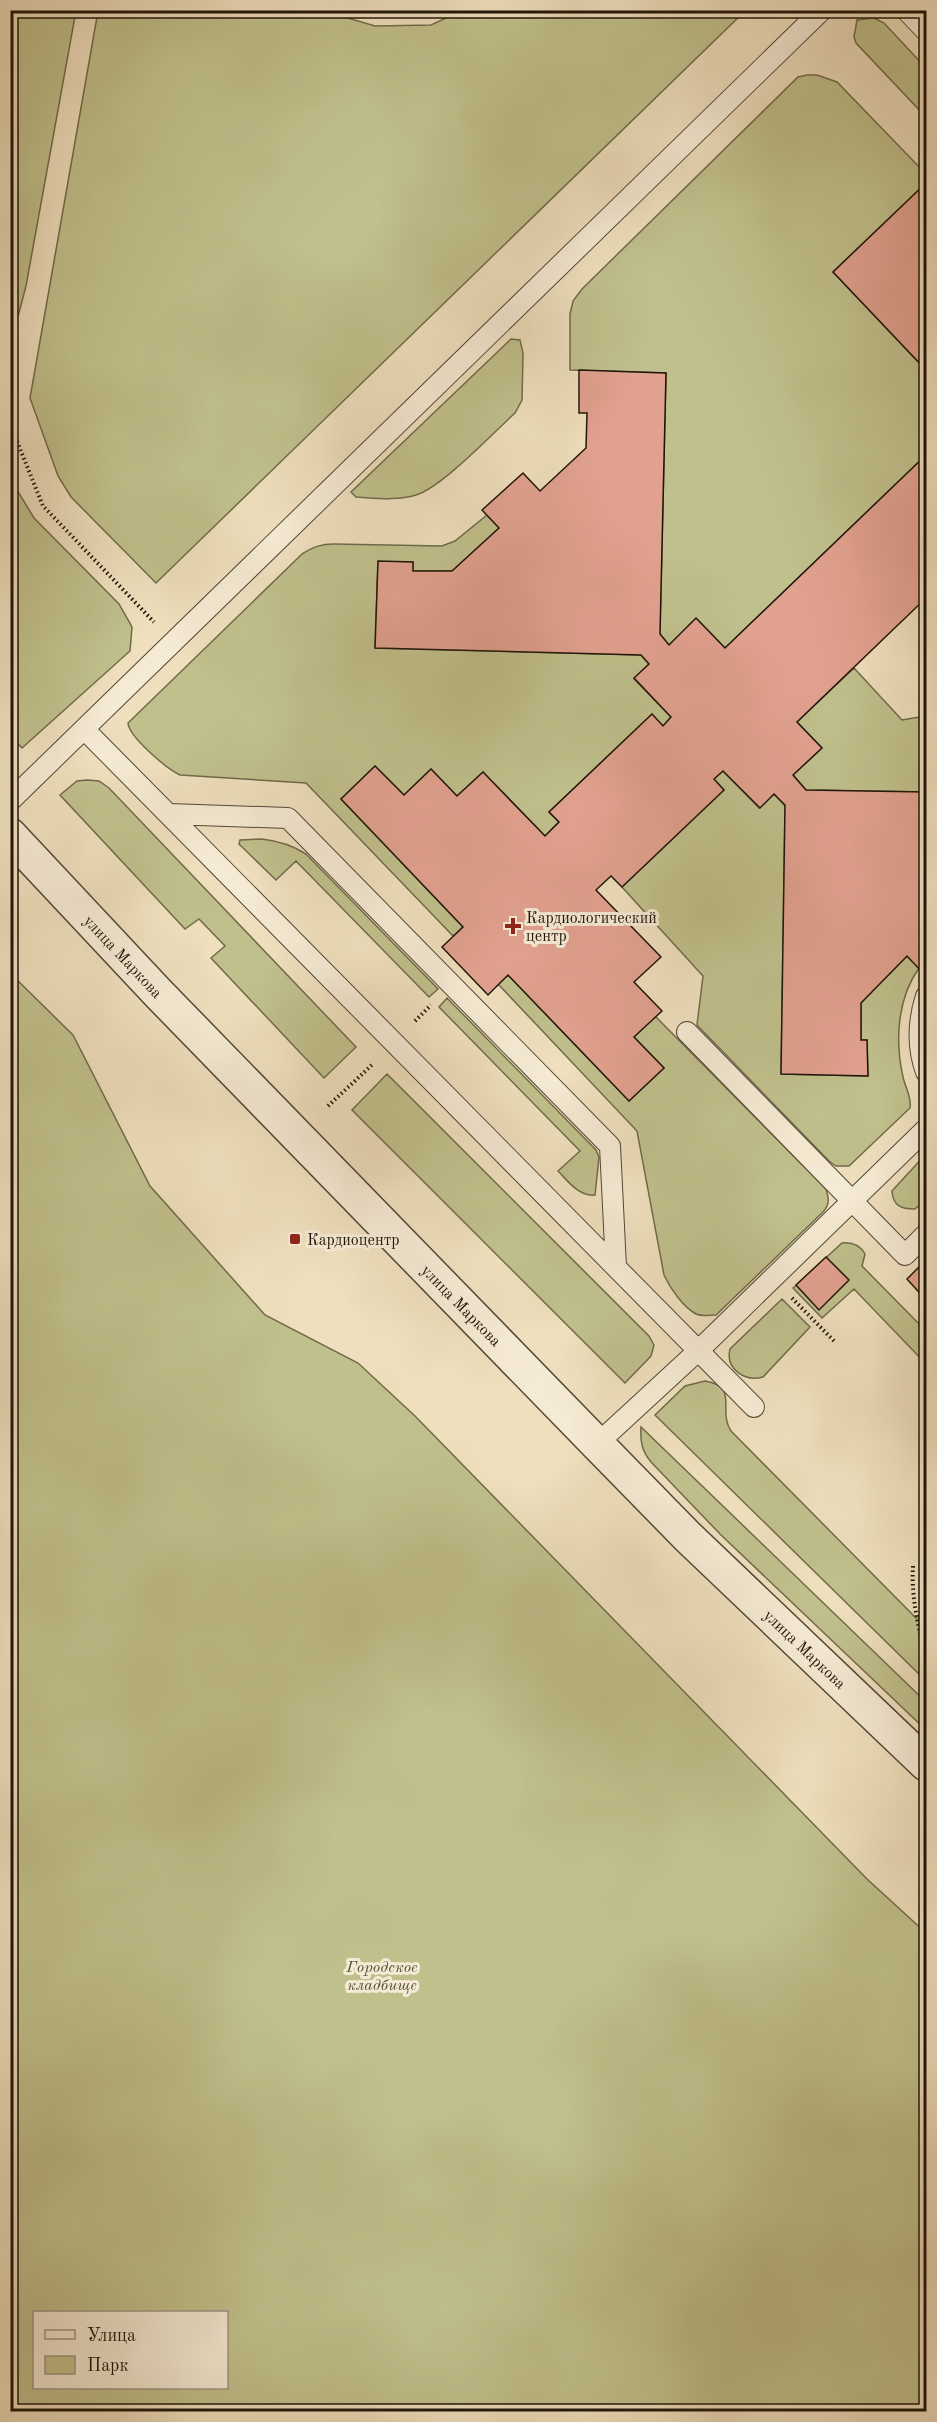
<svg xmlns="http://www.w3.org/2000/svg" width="937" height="2422" font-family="'Old Standard TT',serif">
	<rect width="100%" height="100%" fill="#efdfbd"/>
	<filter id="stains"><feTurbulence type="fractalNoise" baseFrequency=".00333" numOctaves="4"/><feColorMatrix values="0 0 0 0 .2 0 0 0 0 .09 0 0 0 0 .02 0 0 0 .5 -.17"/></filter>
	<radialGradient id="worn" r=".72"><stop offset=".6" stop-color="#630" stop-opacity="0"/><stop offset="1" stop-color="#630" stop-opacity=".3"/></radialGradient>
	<path fill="#c0c08c" stroke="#706a4b" stroke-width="1.5" fill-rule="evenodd" d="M11 10 76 11 26 286 11 343Z
		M461 11H745L156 583 71 497 58 476 30 398 98 11H324L375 26 431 25Z
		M874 18 884 23 926 68V117L856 43 854 37 857 20Z
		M807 75H817L837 82 926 174V183L833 272 926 370V455L725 648 697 619 669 645 660 634 666 373 570 370V314L573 301 582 289 798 77Z
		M511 339 520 340 523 353 522 400 515 413C492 434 442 487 416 495 397 501 375 498 356 497L351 492Z
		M10 475 14 485 34 518 119 604 132 627 130 651 22 748 10 736Z
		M487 515 499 528 452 571H413V562H378L375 648 641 655 649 664 634 679 671 717 663 726 652 714 549 812 559 822 545 836 483 772 457 796 431 769 404 795 375 766 341 799 463 927 453 936 306 783 180 775C167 769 129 737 128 723L302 554C313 547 321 544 334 544L442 546 455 541Z
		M854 668 902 720 926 716V792L806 790 793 775 822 748 797 722Z
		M723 771 759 808 774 794 785 806 781 1074 868 1076 867 1040H861V1003L907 956 919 968C897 999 895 1041 903 1077 905 1087 912 1097 910 1108L849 1166H836L829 1161 697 1025 703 976 622 887 724 790 714 779Z
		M87 780 99 781 109 788 356 1047 324 1078 211 958 225 946 199 919 185 929 60 795 77 781Z
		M262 839C279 841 292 845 306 854L438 989 429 997 296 861 276 880 239 844 240 840Z
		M11 974 73 1035 150 1186 265 1315 358 1363 415 1416 867 1879 926 1933V2411H11ZM34 2312H226V2388H34Z
		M508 975 629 1101 664 1068 634 1037 655 1016 826 1189C829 1199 830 1204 823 1212L716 1315C710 1315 703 1317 696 1314 683 1307 670 1288 664 1275L637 1131 498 984Z
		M447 998 596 1150 599 1157 595 1195C579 1197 568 1181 558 1171L580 1151 439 1007Z
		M387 1074 649 1336 654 1345 651 1356 625 1383 352 1110Z
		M926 1154V1199L915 1209C901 1209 893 1206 892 1191Z
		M842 1243C852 1242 860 1245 865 1254L862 1266 926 1331V1364L854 1289 822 1318 793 1288Z
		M782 1299 810 1327 763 1377C745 1382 725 1369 730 1349Z
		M705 1381C740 1387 717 1410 731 1431L916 1618 926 1609V1681L655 1415 685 1386Z
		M641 1427 926 1702V1730L720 1534 651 1462C642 1451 640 1442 641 1427Z"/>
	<path fill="#e1a18f" stroke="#1f140a" stroke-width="1.5" d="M926 183V370L833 272Z
		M579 370 666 373 660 634 669 645 696 618 725 648 926 455V598L797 722 822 748 793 775 806 790 926 792V971L924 974 907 956 861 1003V1040H867L868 1076 781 1074 785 805 774 794 760 808 723 771 714 779 724 790 622 887 611 876 596 890 661 957 634 982 662 1011 634 1037 664 1068 629 1101 508 975 488 995 442 947 463 927 341 799 375 766 404 795 431 769 457 796 483 772 545 836 559 822 549 812 652 714 663 726 671 717 634 678 649 664 641 655 375 648 378 561 413 562V571H452L499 528 482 510 523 473 540 491 586 448 587 413H579Z
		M826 1257 849 1280 819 1310 796 1285Z
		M926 1260V1300L907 1279Z"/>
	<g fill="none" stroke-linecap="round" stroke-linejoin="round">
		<g stroke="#534737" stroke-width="22">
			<path id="service" d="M906 10 926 31
				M85 730 754 1407
				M10 801 822 10
				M168 814 288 818 610 1146 616 1267
				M926 996C918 1021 917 1047 926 1072
				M687 1032 905 1255 926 1234
				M597 1444 699 1350 926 1129"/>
		</g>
		<g stroke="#534737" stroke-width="36">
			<g id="tertiary">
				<path id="s1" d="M10 835 158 993 597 1444 688 1537 926 1764"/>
			</g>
		</g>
		<path stroke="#1f140a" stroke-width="4" stroke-dasharray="1.5 3" stroke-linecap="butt" d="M10 420 12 429 43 506 154 622
			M415 1021 431 1005
			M328 1106 374 1063
			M792 1298 834 1341
			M913 1566C911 1597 918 1626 926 1656"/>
		<use href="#service" stroke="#f5ead4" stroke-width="20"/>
		<use href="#tertiary" stroke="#f5ead4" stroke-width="33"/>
	</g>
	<g fill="#8f2418" stroke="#f5ead4" stroke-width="2">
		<path d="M510 917h6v6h6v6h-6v6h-6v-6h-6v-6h6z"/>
		<rect x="289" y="1233" width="12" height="12" rx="3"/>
	</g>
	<g text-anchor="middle" stroke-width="6" stroke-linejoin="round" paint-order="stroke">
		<g font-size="16" fill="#1f140a" stroke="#f5ead4" text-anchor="start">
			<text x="526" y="923">Кардиологический<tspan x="526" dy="18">центр</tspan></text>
			<text x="307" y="1245">Кардиоцентр</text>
		</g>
		<g font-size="16" fill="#1f140a" stroke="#f5ead4">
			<text dy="6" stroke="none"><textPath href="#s1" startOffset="166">улица Маркова</textPath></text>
			<text dy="6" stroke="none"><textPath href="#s1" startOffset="652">улица Маркова</textPath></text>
			<text dy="6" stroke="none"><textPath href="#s1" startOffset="1138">улица Маркова</textPath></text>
		</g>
		<g font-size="16" font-style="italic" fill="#575038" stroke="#f5ead4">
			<text x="382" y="1972">Городское<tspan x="382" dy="18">кладбище</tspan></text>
		</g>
	</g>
	<rect width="937" height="2422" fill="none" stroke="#efdfbd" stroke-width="36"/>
	<rect x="12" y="12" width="913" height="2398" fill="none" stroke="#1f140a" stroke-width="3"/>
	<rect x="18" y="18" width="901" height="2386" fill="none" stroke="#1f140a" stroke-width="1.5"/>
	<rect x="33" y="2311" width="195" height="78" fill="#f5ead4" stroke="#9f9483" stroke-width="1.5"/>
	<rect x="45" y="2330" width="30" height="9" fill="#f5ead4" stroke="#9f9483" stroke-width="1.5"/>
	<text x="87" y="2341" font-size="18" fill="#1f140a">Улица</text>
	<rect x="45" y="2356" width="30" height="18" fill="#c0c08c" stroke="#9f9483" stroke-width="1.5"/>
	<text x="87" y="2371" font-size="18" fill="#1f140a">Парк</text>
	<rect width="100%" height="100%" filter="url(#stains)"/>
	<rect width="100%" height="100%" fill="url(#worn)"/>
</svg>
